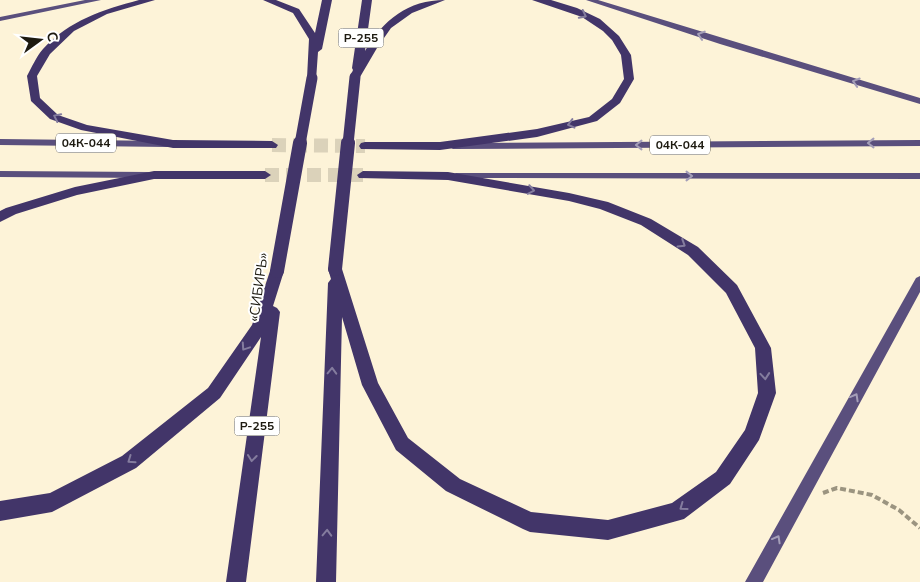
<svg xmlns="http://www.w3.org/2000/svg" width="920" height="582" font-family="'Nunito Sans',sans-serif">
	<rect width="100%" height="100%" fill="#fdf3d8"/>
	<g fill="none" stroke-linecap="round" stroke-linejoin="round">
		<path stroke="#dbd2ba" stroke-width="14" stroke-dasharray="14 7" stroke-linecap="butt" d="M272 145 365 146
			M265 175H363"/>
		<path stroke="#9b9480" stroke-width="4" stroke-dasharray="6 3" stroke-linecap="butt" d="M823 493 837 488 872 495 899 510 920 528"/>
		<path fill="#5a4f7d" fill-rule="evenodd" d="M85 0H101L0 21V17Z
			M586 0H598L920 98V104L720 44Z
			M0 139 168 141 173 144 168 147 0 145Z
			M920 140V146L453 149 448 146 453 143Z
			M0 171 150 172 155 175 150 178 0 177Z
			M456 173H920V179L452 178 451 176Z
			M920 276V292L763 582H745L916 278Z"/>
		<path fill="#423569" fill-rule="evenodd" d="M139 0H155L107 14 74 31 50 54 37 76 40 98 58 115 87 125 173 140 272 141 278 145 276 148H173L81 130 50 119 31 101 27 76C32 67 36 57 43 49 70 20 102 10 139 0Z
			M263 0H276L299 9 315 33 322 0H332L322 49 318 52 316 80 312 81 307 78 309 39 293 13Z
			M362 0H372L365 51C383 20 408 0 445 0L412 13 391 28 377 48 360 77 355 80 350 77 353 70 352 68Z
			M532 0H551L577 8 600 19 619 36 631 55 634 79 620 103 597 121 537 137 440 150 361 149 359 146 361 143 365 142H440L537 129 589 117 612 99 624 79 621 55 612 40 603 31 582 17Z
			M154 171H265L271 175 265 179H154L77 195 16 214 0 222V211L6 208 75 187Z
			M363 171 448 172 569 193 608 202 651 219 698 247 737 285 771 348 776 393 759 440 730 484 684 519 608 540 530 532 523 529 446 491 396 450 362 385 342 317 336 582H316L328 283 331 279 328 269 330 265 335 264 340 265 342 269 378 383 408 438 460 479 531 512 608 520 672 503 716 472 745 430 758 393 755 348 726 293 688 255 641 225 600 209 569 201 448 180 359 178 357 175Z
			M277 266 282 267 284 271 273 306 277 308 280 312 246 582H226L261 337 220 398 136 468 52 512 0 521V501L50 493 122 456 208 388 252 325 270 271 272 267Z"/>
		<path stroke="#423569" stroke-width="11" d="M300 144 312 78
			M348 144 355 77"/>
		<path stroke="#423569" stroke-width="14" d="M335 269 348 143
			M277 271 300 143"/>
	</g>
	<defs><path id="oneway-chevron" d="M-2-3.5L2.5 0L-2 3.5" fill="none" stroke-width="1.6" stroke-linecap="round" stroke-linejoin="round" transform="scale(1.25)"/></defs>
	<g stroke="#847c9e">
		<use href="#oneway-chevron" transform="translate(583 15) rotate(27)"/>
		<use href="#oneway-chevron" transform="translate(57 117) rotate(-154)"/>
		<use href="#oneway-chevron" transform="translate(571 124) rotate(166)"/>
		<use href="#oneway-chevron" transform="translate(531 190) rotate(10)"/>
		<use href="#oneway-chevron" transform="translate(682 244) rotate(32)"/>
		<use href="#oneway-chevron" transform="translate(245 347) rotate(124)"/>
		<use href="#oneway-chevron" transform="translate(332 371) rotate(-88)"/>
		<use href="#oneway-chevron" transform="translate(765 376) rotate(85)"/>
		<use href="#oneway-chevron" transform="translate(252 458) rotate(97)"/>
		<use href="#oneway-chevron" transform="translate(131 460) rotate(145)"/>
		<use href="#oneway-chevron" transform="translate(683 507) rotate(144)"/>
		<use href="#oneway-chevron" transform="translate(327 533) rotate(-88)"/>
	</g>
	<g stroke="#a49eb8">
		<use href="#oneway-chevron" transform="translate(701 35) rotate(-162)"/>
		<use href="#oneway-chevron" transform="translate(856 82) rotate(-163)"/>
		<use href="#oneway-chevron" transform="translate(871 143) rotate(180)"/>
		<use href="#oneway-chevron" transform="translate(639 145) rotate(180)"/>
		<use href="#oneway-chevron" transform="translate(689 176)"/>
		<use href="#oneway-chevron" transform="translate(855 397) rotate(-61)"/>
		<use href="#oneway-chevron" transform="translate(777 539) rotate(-61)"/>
	</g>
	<g text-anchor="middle" stroke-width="4" stroke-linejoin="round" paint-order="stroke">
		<g fill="#fff" stroke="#615f58" stroke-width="1">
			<rect x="338.5" y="28.5" width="45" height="19" rx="4"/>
			<rect x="56" y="133.5" width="60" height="19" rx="4"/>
			<rect x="650" y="135.5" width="60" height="19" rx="4"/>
			<rect x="234.5" y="416.5" width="45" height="19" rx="4"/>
		</g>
		<g font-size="12" font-weight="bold" fill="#1d1a10">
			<text x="361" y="42">Р-255</text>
			<text x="86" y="147">04К-044</text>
			<text x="680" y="149">04К-044</text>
			<text x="257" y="430">Р-255</text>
		</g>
		<g font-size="14" fill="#1d1a10" stroke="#fff">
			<text transform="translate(258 287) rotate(-82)" y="5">«СИБИРЬ»</text>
		</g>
	</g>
	<g transform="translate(40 40) rotate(75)" stroke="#ffffff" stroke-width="4" paint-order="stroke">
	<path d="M0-4L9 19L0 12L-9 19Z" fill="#1d1a10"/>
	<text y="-8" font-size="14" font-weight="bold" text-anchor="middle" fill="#1d1a10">С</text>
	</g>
</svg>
